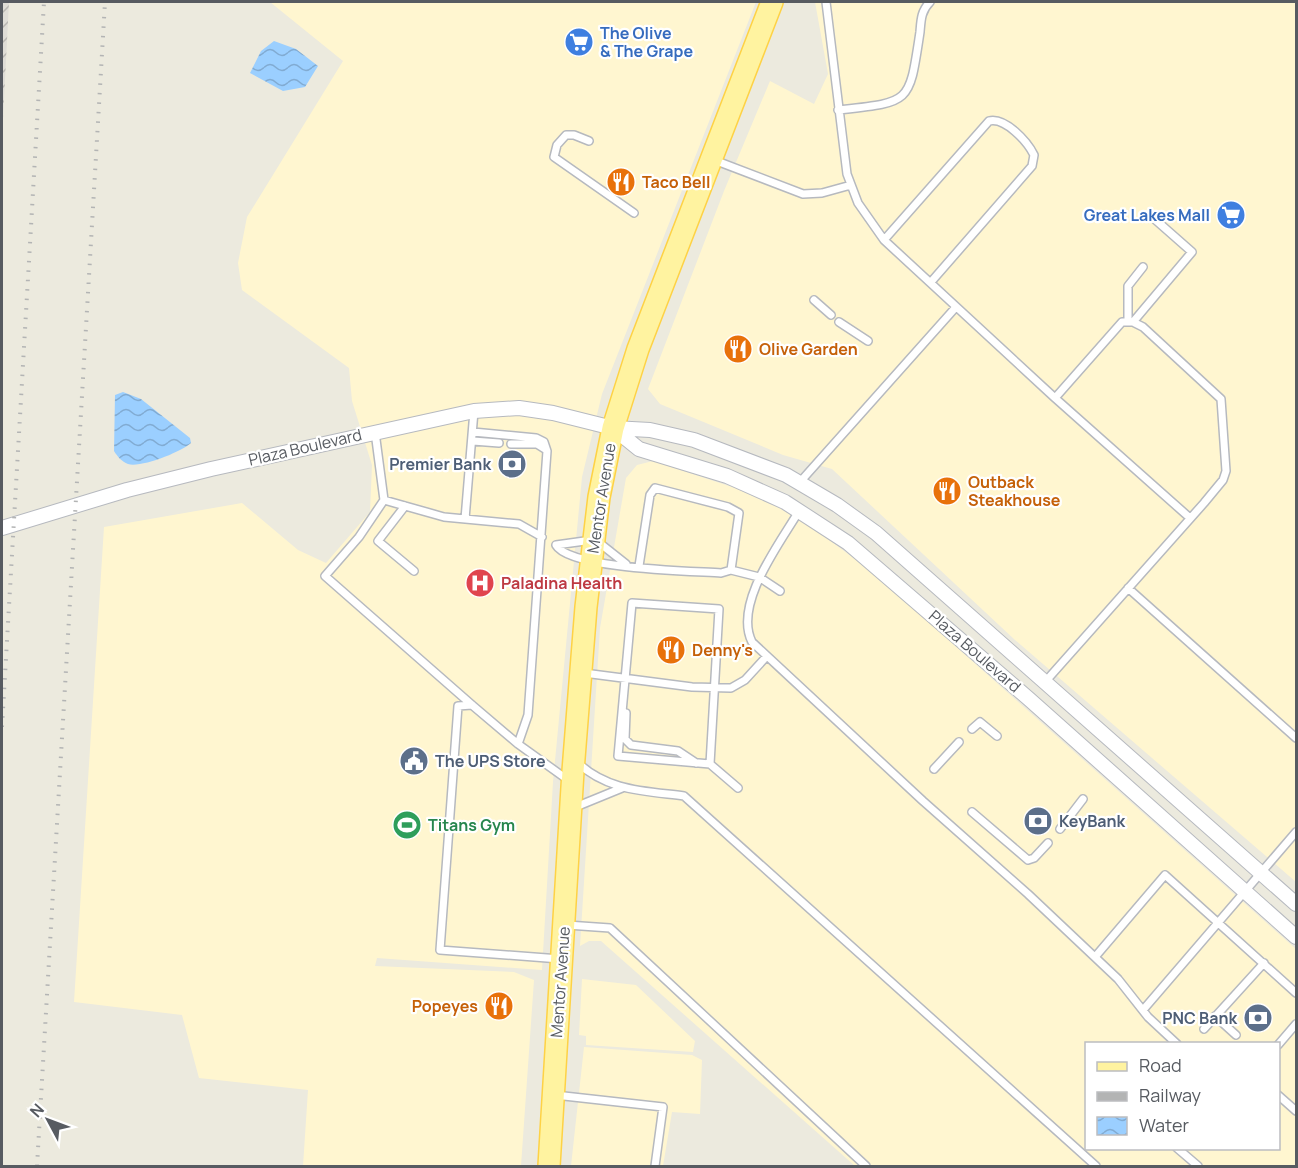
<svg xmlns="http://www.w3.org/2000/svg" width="1298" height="1168" font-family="Manrope,sans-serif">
	<defs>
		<pattern id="industrial-furrows" width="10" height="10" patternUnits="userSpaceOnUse" patternTransform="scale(1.5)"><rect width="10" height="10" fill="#dfddd6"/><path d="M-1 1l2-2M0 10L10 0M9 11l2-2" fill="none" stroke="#b8b6b1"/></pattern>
		<pattern id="water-waves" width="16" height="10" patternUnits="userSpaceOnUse" patternTransform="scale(1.5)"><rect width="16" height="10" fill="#9bcfff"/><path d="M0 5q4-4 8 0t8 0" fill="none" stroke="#81abd2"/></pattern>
	</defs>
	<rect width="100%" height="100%" fill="#eceade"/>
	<path fill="#fff6d0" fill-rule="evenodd" d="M270 2H756L602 394 582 477 553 782 542 970 377 958 375 966 514 972 534 980 521 1166H303L308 1090 199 1078 182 1015 74 1002 104 527 242 503 298 550 326 563 370 512 372 465 352 401 349 368 242 290 238 263 247 217 343 61Z
		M815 2H1296V882L1015 640 832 469 783 455 660 404 648 389 724 191 770 81 814 104 828 74Z
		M653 461 735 488 779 508 820 533 872 572 1296 949V1166H855L601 941H589L580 946 600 628 626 478 637 465ZM1086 1044H1278V1148H1086Z
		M582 979 636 985 695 1041 693 1052 586 1045V1036L579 1035Z
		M584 1047 692 1055 702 1060 700 1114 672 1112 663 1166H571Z"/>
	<path fill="url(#industrial-furrows)" d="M2 2H9L2 138Z"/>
	<path fill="url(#water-waves)" d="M274 41 296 49 318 66 305 87 283 91 250 73 261 51Z
		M123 392 141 399 190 438 191 443C181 452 141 468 128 464 122 462 117 456 114 451L115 395Z"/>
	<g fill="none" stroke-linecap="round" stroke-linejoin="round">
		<g stroke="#b6b9bf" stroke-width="10">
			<path id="lane" d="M826 2 847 174 858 203 884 240 1055 398
				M838 110C912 102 909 104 920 32 921 20 921 11 930 2
				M589 141 574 135H566L557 145 554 157 634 213
				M714 160 803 194 822 193 851 185
				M884 240 989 121C1005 117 1027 141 1034 155L1032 166 931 282
				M814 300 831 315
				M1128 321V286L1143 267
				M839 322 868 341
				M1133 322 1192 252 1150 215
				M375 432 384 500 359 537 325 576 472 705 518 744 568 780
				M473 432 536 438 544 442 547 451 528 715 518 744
				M473 441 499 443
				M511 444H537L545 449
				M800 482 956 307
				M384 500 444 517 519 524 542 537
				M405 506 378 541 414 571
				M799 511C780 543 733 604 752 642L923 801 1028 894 1118 979 1148 1017 1177 1044
				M465 519 474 411
				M592 540 556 545C569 569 692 571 721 573L731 570 739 513 728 507 655 488 650 495 639 566
				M597 541 626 564
				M731 570 759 577 780 591
				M1128 588 1296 738
				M584 673 692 687 731 688 745 680 766 657
				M1045 682 1204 503 1223 480 1226 471 1221 399 1143 327 1133 322H1122L1055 398 1190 518
				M472 705 458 706 440 950 560 959
				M626 713 625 739 631 745 678 751 696 763
				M972 729 980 722 997 736
				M577 762C607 791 645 791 684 796L1096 1166
				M710 764 618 756 632 603 719 609 710 764 738 788
				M934 769 959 742
				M573 808 622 788
				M972 812 1028 860 1034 858 1048 843
				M1060 829 1083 799
				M567 925 610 928 866 1166
				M1095 957 1165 875 1296 993
				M1143 1010 1296 832
				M1215 1016 1236 1035
				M1204 1029 1264 963
				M1278 1045 1296 1024
				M555 1095 663 1107 655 1166
				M1278 1095 1296 1111
				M1177 1148 1198 1166"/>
		</g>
		<g stroke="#b6b9bf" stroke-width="16">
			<path id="street" d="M613 428 639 449 727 476 785 502 848 543 1029 699 1296 937
				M2 528 127 490 211 469 474 411 519 408 553 413 613 428 650 430 694 440 786 475 837 505 876 533 1296 904"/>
		</g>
		<g stroke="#fed245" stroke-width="24">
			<path id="primary" d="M549 1166 573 771 586 607 599 497 613 428 638 349 772 2"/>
		</g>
		<use href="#lane" stroke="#fff" stroke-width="7"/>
		<use href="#street" stroke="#fff" stroke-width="14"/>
		<use href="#primary" stroke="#fff3a0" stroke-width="21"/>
		<path stroke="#b3b4b4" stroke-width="4" stroke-dasharray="1.5 8" stroke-linecap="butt" d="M2 727 44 2
			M37 1166 105 2"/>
	</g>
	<defs>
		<g id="supermarket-disc" transform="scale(1.5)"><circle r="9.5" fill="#3f7fe0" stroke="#fff"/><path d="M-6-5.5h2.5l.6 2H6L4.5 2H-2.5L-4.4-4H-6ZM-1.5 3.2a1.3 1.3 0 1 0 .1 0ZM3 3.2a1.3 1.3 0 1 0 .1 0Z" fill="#fff"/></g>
		<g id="restaurant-disc" transform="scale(1.5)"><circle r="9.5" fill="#e8710a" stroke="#fff"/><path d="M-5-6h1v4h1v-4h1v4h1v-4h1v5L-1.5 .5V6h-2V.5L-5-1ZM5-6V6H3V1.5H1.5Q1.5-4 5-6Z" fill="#fff"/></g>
		<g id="bank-disc" transform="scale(1.5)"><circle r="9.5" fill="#5c6f8a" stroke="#fff"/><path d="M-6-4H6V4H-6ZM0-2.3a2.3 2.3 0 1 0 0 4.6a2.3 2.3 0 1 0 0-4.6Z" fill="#fff"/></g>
		<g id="hospital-disc" transform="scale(1.5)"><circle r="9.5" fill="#e0444e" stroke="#fff"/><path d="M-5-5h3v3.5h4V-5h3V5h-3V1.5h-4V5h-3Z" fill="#fff"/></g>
		<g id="civic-disc" transform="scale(1.5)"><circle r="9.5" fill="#5c6f8a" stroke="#fff"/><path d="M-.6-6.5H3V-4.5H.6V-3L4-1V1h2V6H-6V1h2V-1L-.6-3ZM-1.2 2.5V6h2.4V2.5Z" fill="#fff"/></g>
		<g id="stadium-disc" transform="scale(1.5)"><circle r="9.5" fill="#2e9e5b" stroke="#fff"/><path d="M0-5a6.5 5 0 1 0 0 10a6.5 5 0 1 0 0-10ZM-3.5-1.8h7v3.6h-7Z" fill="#fff"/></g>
	</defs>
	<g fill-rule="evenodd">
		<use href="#supermarket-disc" x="579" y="42"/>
		<use href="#restaurant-disc" x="621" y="182"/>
		<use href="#supermarket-disc" x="1231" y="215"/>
		<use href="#restaurant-disc" x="738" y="349"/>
		<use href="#bank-disc" x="512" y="464"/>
		<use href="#restaurant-disc" x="947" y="491"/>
		<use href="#hospital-disc" x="480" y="583"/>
		<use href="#restaurant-disc" x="671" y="650"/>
		<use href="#civic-disc" x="414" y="761"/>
		<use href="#bank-disc" x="1038" y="821"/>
		<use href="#stadium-disc" x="407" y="825"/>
		<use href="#restaurant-disc" x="499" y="1006"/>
		<use href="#bank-disc" x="1258" y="1018"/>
	</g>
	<g text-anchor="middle" stroke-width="4.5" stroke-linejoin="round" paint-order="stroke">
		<g font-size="16" font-weight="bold" fill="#366cbe" stroke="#fff" text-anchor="start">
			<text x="600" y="39">The Olive<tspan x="600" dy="18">&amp; The Grape</tspan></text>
			<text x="1210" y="221" text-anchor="end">Great Lakes Mall</text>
		</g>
		<g font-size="16" font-weight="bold" fill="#c56008" stroke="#fff" text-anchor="start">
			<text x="642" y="188">Taco Bell</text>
			<text x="759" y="355">Olive Garden</text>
			<text x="968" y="488">Outback<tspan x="968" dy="18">Steakhouse</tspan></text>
			<text x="692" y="656">Denny's</text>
			<text x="478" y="1012" text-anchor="end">Popeyes</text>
		</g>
		<g font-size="16" fill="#575b61" stroke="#fff">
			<text transform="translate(305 447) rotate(-13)" y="6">Plaza Boulevard</text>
			<text transform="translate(601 498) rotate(-81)" y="6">Mentor Avenue</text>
			<text transform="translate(975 651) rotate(41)" y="6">Plaza Boulevard</text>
			<text transform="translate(560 982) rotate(-86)" y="6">Mentor Avenue</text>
		</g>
		<g font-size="16" font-weight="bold" fill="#4e5e75" stroke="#fff" text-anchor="end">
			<text x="491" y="470">Premier Bank</text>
			<text x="435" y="767" text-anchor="start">The UPS Store</text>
			<text x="1059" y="827" text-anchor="start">KeyBank</text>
			<text x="1237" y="1024">PNC Bank</text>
		</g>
		<g font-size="16" font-weight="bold" fill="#be3a42" stroke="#fff" text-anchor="start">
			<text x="501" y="589">Paladina Health</text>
		</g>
		<g font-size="16" font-weight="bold" fill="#27864d" stroke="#fff" text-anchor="start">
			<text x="428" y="831">Titans Gym</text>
		</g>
	</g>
	<rect width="1298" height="1168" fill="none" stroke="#575b61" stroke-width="6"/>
	<rect x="1085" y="1042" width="195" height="108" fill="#ffffff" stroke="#bcbdc0" stroke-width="1.5"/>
	<rect x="1097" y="1062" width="30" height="9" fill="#fff3a0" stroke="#bcbdc0" stroke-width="1.5"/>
	<text x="1139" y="1072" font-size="18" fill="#575b61">Road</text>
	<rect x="1097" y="1092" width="30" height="9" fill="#b3b4b4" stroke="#bcbdc0" stroke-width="1.5"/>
	<text x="1139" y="1102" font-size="18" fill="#575b61">Railway</text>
	<rect x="1097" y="1117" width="30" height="18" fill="url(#water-waves)" stroke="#bcbdc0" stroke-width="1.5"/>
	<text x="1139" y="1132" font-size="18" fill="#575b61">Water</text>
	<g transform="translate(48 1120) rotate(311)" stroke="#ffffff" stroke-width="4.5" paint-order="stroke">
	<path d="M0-4.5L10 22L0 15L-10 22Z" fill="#575b61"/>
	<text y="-9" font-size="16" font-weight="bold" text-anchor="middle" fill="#575b61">N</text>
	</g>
</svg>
